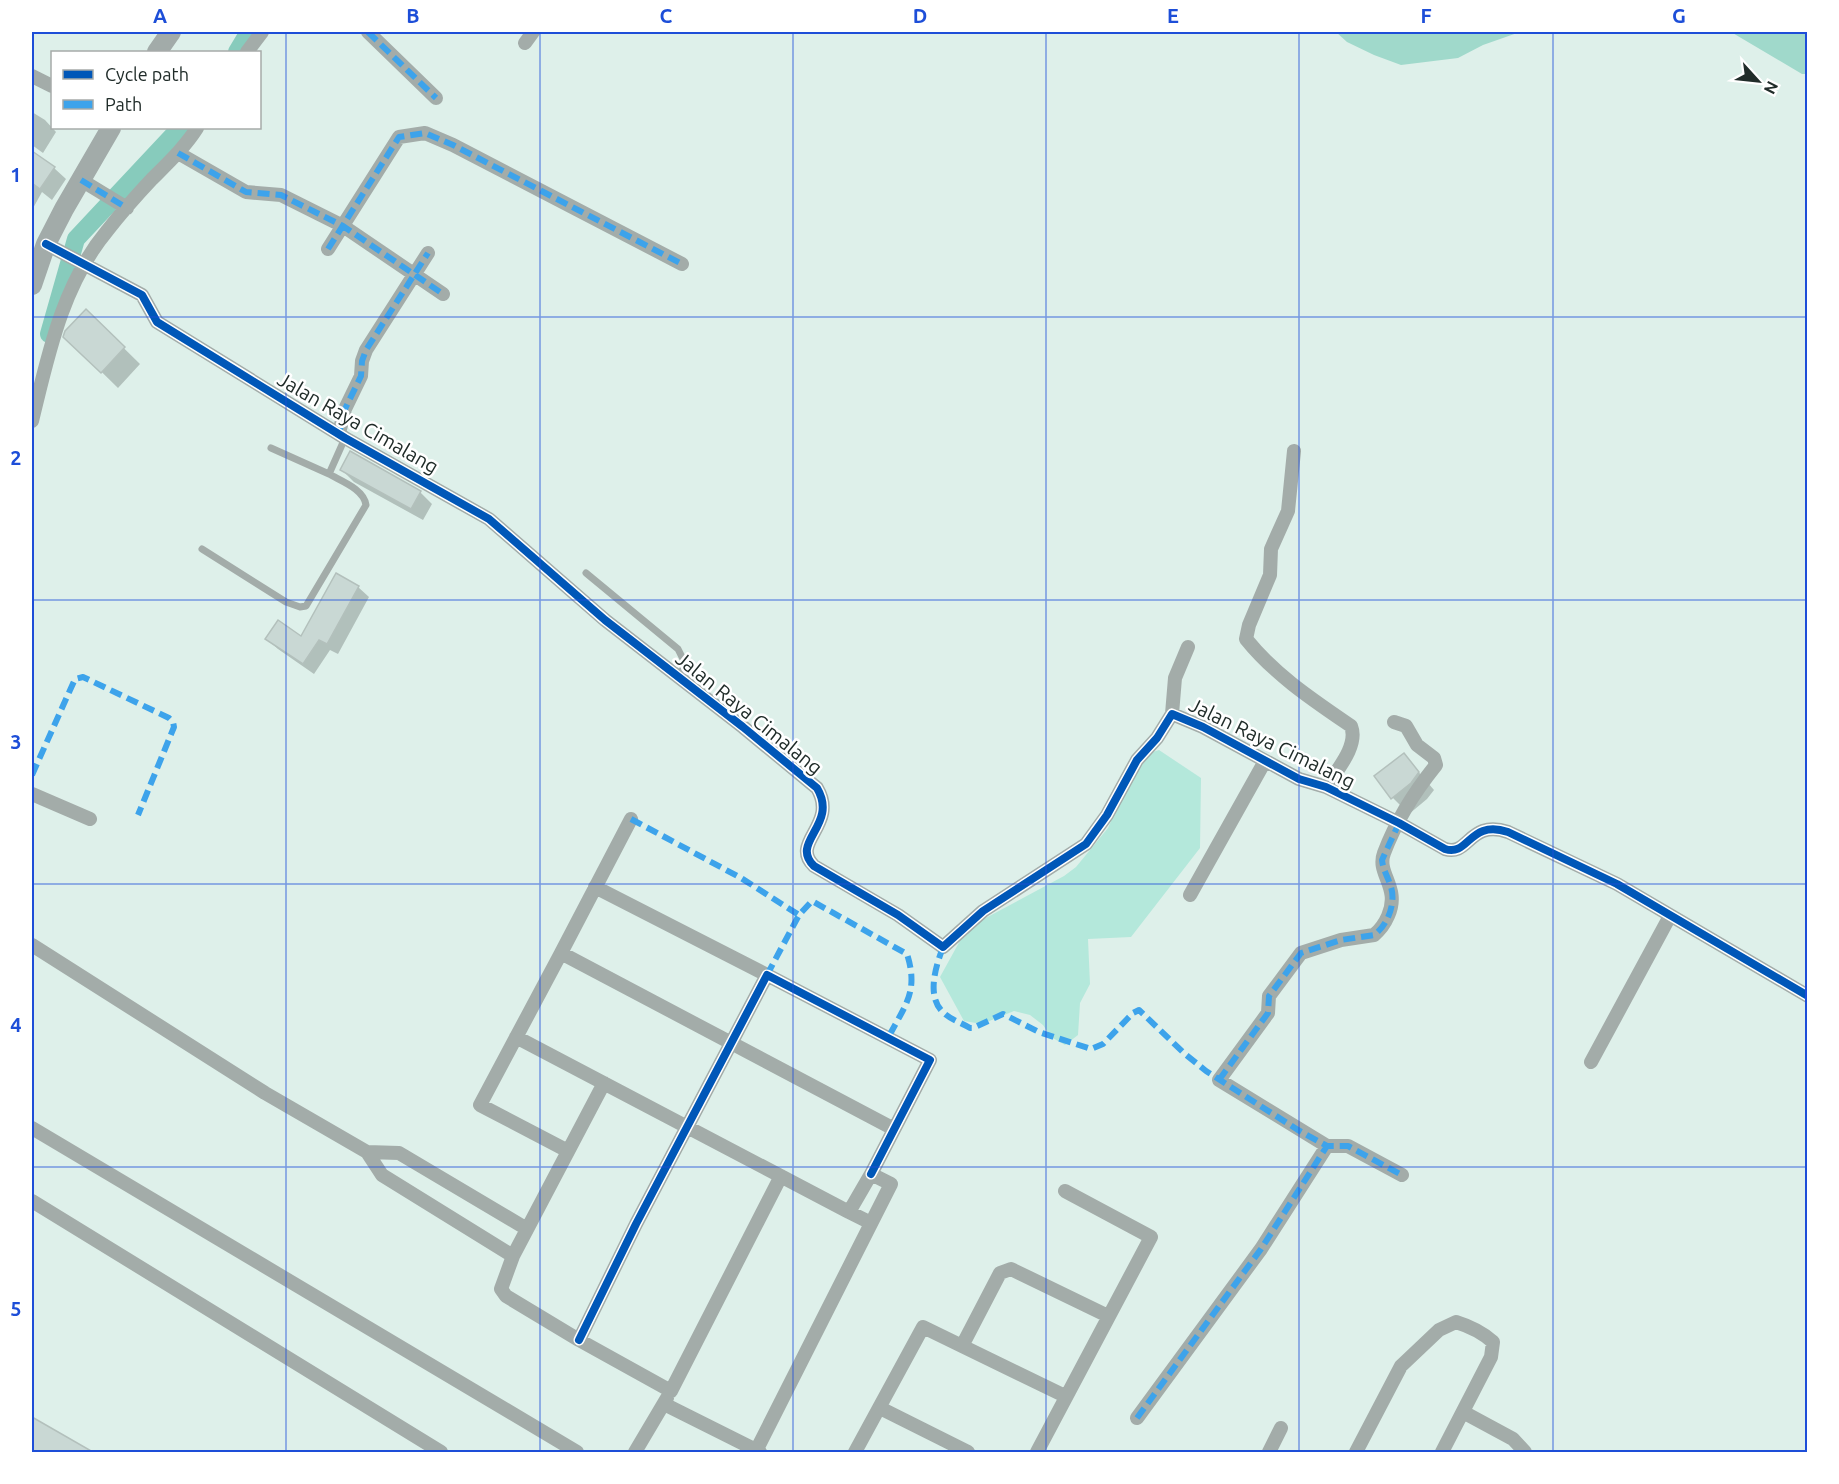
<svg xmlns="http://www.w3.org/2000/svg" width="1839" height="1484" font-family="Ubuntu,sans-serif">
	<rect width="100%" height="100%" fill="#def0ea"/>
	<path fill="#b4e8db" d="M1159 750 1201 778 1200 848 1131 937 1088 939 1090 984 1080 1003 1078 1035 1065 1045 1051 1037 1043 1025 1030 1015 1014 1011 982 1024 964 1021 940 977 967 928 1064 876 1076 867 1108 828 1135 767 1144 755Z"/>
	<path fill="#a0d9cb" d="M1336 32H1520L1483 45 1458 58 1401 65 1374 55 1347 42Z
		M1731 32H1807V74H1802Z"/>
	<path fill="#0003" d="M32 112 45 120 56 132 43 153 32 145Z
		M32 153 54 168 66 179 52 200 42 192 32 210Z
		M86 311 140 364 118 388 65 336Z
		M342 470 420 492 432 504 423 520 354 482Z
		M336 575 358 587 369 597 338 654 330 650 314 674 278 649 267 639 301 638Z
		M1404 755 1434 790 1427 799 1409 814 1393 798Z
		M32 1418 90 1452H32Z"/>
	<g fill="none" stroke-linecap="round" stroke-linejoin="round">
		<path stroke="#87cbbc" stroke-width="18" d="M237 52 249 32
			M49 334 76 239 180 128"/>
	</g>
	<path fill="#c9d8d4" stroke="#b3c0bc" stroke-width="1.5" d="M32 151 55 167 40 189 32 183Z
		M86 309 125 347 101 373 63 337 65 331Z
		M350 451 421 491 411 509 340 470Z
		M336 573 359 586 327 644 319 640 303 664 265 639 278 620 301 636Z
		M1404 753 1419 772 1411 783 1391 799 1374 776Z
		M32 1417 93 1452H32Z"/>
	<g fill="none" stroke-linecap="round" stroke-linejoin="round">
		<path stroke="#a3aca9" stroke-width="7" d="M271 448 329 474
			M202 549 286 602 300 607 306 606 366 505C364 489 341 481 329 474L345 438
			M586 573 678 649 684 661 681 678"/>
		<path stroke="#a3aca9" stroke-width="14" d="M368 32 436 98
			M525 43 533 32
			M247 52 262 32
			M32 76 52 86
			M178 153 246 192 281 195 343 226 443 294
			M81 180 127 208
			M46 244 142 295 157 322 345 438 489 519 605 620 743 727 817 788C839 825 789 842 814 866L898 915 943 947 983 911 1086 844 1107 815 1137 760 1157 738 1172 714 1203 727 1299 779 1326 787 1399 823 1445 849C1469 857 1469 819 1508 832L1617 884 1808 996
			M328 249 399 137 425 133 453 145 682 264
			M32 421C48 356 62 285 107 231 121 213 136 196 152 179 168 163 185 147 197 128
			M339 433 345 409 361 376 362 361 366 350 428 253
			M1294 451 1288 511 1271 549 1270 575 1249 625 1246 639C1275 675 1313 700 1351 726 1359 746 1336 771 1326 787
			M1172 714 1175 678 1188 647
			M1394 722 1406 726 1417 745 1434 758 1436 765C1415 791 1396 821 1384 853 1376 874 1401 887 1388 916 1385 923 1380 930 1374 935L1341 940 1301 953 1269 996 1268 1013 1219 1080 1327 1146H1348L1402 1175
			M32 794 90 819
			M595 887 767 975
			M1190 895 1265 761
			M32 945 265 1093 367 1152
			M561 953 631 819
			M516 1037 849 1212
			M1591 1062 1670 916
			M604 1083 513 1256 501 1289 506 1296 579 1340 671 1391 781 1176
			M32 1128 577 1452
			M568 1151 480 1105 561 953 894 1129
			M32 1201 441 1452
			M513 1256 382 1175 367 1152 399 1153 527 1229
			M579 1340 636 1224 767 975 930 1060 871 1174
			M962 1346 1000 1273 1011 1269 1108 1316
			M664 1404 760 1452
			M880 1408 968 1452
			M1463 1412 1513 1439 1525 1452
			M1137 1418 1261 1249 1327 1146
			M756 1451 891 1184 871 1174 849 1212 871 1223
			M635 1452 667 1398
			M855 1452 923 1327 1065 1396
			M1037 1452 1151 1237 1065 1191
			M1269 1452 1281 1428
			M1356 1452 1401 1366 1439 1330 1456 1322C1469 1326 1482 1332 1493 1342L1491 1357 1442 1452"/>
		<path stroke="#a2aba9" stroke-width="20" d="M157 52 171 32
			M32 285 46 244 64 209 111 128"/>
		<path stroke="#3da3eb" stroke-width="6" stroke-dasharray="12 6" stroke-linecap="butt" d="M368 32 436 98
			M178 153 246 192 281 195 343 226 443 294
			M81 180 127 208
			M328 249 399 137 425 133 453 145 682 264
			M339 433 345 409 361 376 362 361 366 350 428 253
			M32 775 75 679 83 677 169 718 173 722 174 727 138 815
			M631 819 741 878 799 915
			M943 947C936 966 925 998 945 1014 952 1020 962 1023 970 1028H973L1003 1014 1039 1032 1091 1049 1103 1044 1133 1013 1139 1010 1185 1054 1206 1071 1298 1130 1327 1146H1348L1402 1175
			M767 975 799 915 812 901 907 954C919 992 905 1005 888 1038
			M1219 1080 1268 1013 1269 996 1301 953 1341 940 1374 935C1388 925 1396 903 1391 887 1388 877 1383 870 1382 860L1399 823
			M1137 1418 1261 1249 1327 1146"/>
		<g stroke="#fff" stroke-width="11">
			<path id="cycleway" d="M46 244 142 295 157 322 345 438 489 519 605 620 743 727 817 788C839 825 789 842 814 866L898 915 943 947 983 911 1086 844 1107 815 1137 760 1157 738 1172 714 1203 727 1299 779 1326 787 1399 823 1445 849C1469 857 1469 819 1508 832L1617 884 1808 996
				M579 1340 636 1224 767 975 930 1060 871 1174"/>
		</g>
		<use href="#cycleway" stroke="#0057b8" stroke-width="8"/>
	</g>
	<path fill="none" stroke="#1d4ed8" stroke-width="1.5" stroke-opacity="0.55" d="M286 32V1452M540 32V1452M793 32V1452M1046 32V1452M1299 32V1452M1553 32V1452M32 317H1808M32 600H1808M32 884H1808M32 1167H1808"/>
	<g text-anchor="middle" stroke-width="5" stroke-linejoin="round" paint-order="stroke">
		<g font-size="20" fill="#202c29" stroke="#fff">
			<text transform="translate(358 423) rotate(30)" y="7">Jalan Raya Cimalang</text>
			<text transform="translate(749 713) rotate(39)" y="7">Jalan Raya Cimalang</text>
			<text transform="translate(1272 743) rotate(26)" y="7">Jalan Raya Cimalang</text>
		</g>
	</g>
	<rect width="1839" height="1484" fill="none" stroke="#ffffff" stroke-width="66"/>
	<rect x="51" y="51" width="210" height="78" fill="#ffffff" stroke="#a6aba9" stroke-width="1.5"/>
	<rect x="63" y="70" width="30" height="9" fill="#0057b8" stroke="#a6aba9" stroke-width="1.5"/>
	<text x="105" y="81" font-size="18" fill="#202c29">Cycle path</text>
	<rect x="63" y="100" width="30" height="9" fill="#3da3eb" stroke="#a6aba9" stroke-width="1.5"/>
	<text x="105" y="111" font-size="18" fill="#202c29">Path</text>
	<g transform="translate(1758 81) rotate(117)" stroke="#ffffff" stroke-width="4.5" paint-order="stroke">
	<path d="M0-4.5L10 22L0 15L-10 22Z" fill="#202c29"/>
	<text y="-9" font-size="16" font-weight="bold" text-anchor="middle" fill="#202c29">N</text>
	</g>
	<rect x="33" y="33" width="1773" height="1418" fill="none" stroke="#1d4ed8" stroke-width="2"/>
	<g font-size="20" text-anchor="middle" font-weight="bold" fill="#1d4ed8">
		<text x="160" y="23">A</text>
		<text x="413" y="23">B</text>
		<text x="666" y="23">C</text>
		<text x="920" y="23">D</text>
		<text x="1173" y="23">E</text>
		<text x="1426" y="23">F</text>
		<text x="1679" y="23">G</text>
		<text x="16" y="182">1</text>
		<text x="16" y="465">2</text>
		<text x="16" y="749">3</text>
		<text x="16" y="1032">4</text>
		<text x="16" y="1316">5</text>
	</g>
</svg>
